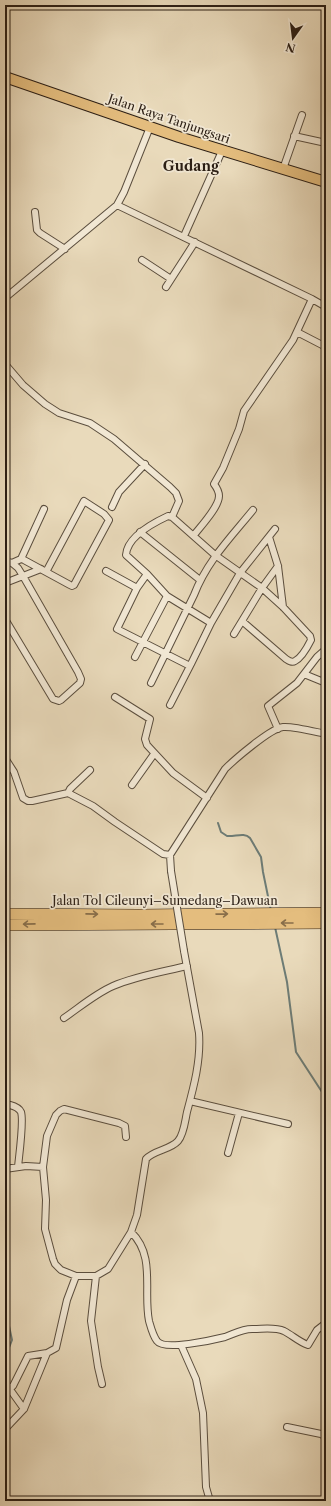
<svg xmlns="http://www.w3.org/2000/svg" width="331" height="1506" font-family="'Libre Caslon Text',serif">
	<rect width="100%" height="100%" fill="#e9dabb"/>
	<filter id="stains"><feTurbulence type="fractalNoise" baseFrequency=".005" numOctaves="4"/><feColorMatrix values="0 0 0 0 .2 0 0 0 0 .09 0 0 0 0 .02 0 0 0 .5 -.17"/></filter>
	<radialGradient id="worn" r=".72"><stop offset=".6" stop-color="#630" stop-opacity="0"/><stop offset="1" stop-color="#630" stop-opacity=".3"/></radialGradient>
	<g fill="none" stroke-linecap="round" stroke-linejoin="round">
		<path stroke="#6d7c76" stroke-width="2" d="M218 823 221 832 227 836C235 837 244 832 250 838L261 857 263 872 271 911
			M275 927 287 982 296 1052 322 1092 326 1117
			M5 1018V1024
			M5 1325 9 1326 12 1340 5 1358"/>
		<g stroke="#5b4e3e" stroke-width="8">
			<path id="minor" d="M294 136 326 143
				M283 169 302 115
				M117 205 312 299 326 307
				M35 212 37 230 40 233 65 249
				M184 236 222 151
				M142 260 171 279
				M166 287 195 242
				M5 298 117 205 124 192 150 127
				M297 332 326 347
				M5 364 23 385 45 404 59 413 90 423 114 439 170 487 176 493 179 501 172 517 215 555 262 588 283 607 310 636 311 640C308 646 301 658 295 661 292 663 289 661 286 659L242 621
				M112 507 119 492 145 464
				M172 517 168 516C153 523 127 537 126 555L147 574 167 596 211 623
				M140 532 200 580
				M194 535C201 526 219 507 219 496 219 491 217 488 214 484L223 468 239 429 244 411 293 340 312 299
				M269 537 278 566 283 607
				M21 559 44 509
				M5 561 12 563 21 559 24 560 70 585 72 586 74 585 109 520 104 514 84 501 46 572
				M106 571 137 588
				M147 574 137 588 117 629 188 665 191 664 211 623 240 573 275 529
				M5 583 41 569
				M5 619 53 699 59 701 61 700 80 683 81 679 78 672 23 576 18 568 12 563
				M234 634 262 588 278 566
				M135 657 167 596
				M304 674 326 683
				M151 683 194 595C207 561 231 537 253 510
				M115 697 150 719 145 739 147 745 173 773 207 798
				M170 705 191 664
				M278 729 268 706 297 683 317 657 326 649
				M5 758 14 772 23 798 28 801H32L68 793 93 806 115 822 163 854 170 855
				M132 785 154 754
				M68 793 70 789 90 770
				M171 871 170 855 225 769C234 760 271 728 283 727 293 726 316 732 326 734
				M64 1018C80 1007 95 994 113 986 136 976 162 972 187 966
				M190 1101 288 1124
				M10 1105C14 1106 19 1108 21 1112 24 1121 19 1156 18 1167
				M126 1137 125 1126 119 1123 64 1109 60 1111 56 1115 47 1136 43 1167 46 1200 45 1229 53 1259 55 1264 61 1270 76 1276H96L108 1269 131 1232 137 1215 146 1159C154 1150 170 1150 178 1141 184 1134 185 1121 187 1112 194 1086 201 1060 199 1033L184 951
				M228 1153 239 1113
				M5 1169 26 1166 43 1167
				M131 1232C156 1256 143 1291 149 1321 151 1328 153 1336 157 1341 164 1351 213 1340 225 1337 234 1334 243 1328 254 1329 263 1329 275 1327 284 1331 292 1335 299 1342 308 1345L317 1330 326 1323
				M96 1276 91 1321 98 1367 102 1384
				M181 1345 196 1379 203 1413 206 1487 210 1501
				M9 1388 24 1409
				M5 1390 13 1386 28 1356 47 1353 56 1348 67 1300 76 1276
				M7 1427 24 1409 47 1353
				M287 1427 321 1434 324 1436 326 1440"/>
		</g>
		<g stroke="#2c1f15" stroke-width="12">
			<path id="trunk" d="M5 77 179 137 326 182"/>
		</g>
		<g stroke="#2c1f15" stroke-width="12">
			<path id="motorway" d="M5 914 138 915 326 913
				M5 925 326 923"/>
		</g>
		<use href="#minor" stroke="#f1e7d3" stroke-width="6"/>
		<use href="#trunk" stroke="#e4bd7e" stroke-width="10"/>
		<use href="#motorway" stroke="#e4bd7e" stroke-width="11"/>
		<g stroke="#5b4e3e" stroke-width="8" stroke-linecap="butt">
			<path id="minor-bridge" d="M171 871 184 951"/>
		</g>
		<use href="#minor-bridge" stroke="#f1e7d3" stroke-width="6"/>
	</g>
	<defs><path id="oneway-shaft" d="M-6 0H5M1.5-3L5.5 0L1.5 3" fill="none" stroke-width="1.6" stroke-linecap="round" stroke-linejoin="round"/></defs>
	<g stroke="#886e4a">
		<use href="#oneway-shaft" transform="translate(92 914) rotate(1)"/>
		<use href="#oneway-shaft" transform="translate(222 914) rotate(-1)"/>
		<use href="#oneway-shaft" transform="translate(287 923) rotate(180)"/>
		<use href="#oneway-shaft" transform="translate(29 924) rotate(179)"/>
		<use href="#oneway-shaft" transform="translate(157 924) rotate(180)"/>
	</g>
	<g text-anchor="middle" stroke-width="3.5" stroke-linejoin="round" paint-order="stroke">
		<g font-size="12" fill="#2c1f15" stroke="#f1e7d3">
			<text transform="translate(169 119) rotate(19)" y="4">Jalan Raya Tanjungsari</text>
			<text x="165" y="905">Jalan Tol Cileunyi–Sumedang–Dawuan</text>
		</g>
		<g font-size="14" font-weight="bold" fill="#2c1f15" stroke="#f1e7d3">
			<text x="191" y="171">Gudang</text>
		</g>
	</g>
	<rect width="331" height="1506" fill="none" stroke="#e9dabb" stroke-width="20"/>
	<rect x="6" y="6" width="319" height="1494" fill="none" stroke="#2c1f15" stroke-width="2"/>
	<rect x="10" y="10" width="311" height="1486" fill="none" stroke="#2c1f15"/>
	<g transform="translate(293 38) rotate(194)" stroke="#f1e7d3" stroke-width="3" paint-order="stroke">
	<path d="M0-3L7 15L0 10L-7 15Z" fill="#2c1f15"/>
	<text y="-6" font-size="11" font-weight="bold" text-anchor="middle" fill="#2c1f15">N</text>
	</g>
	<rect width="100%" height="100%" filter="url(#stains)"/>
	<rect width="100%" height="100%" fill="url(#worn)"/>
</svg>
